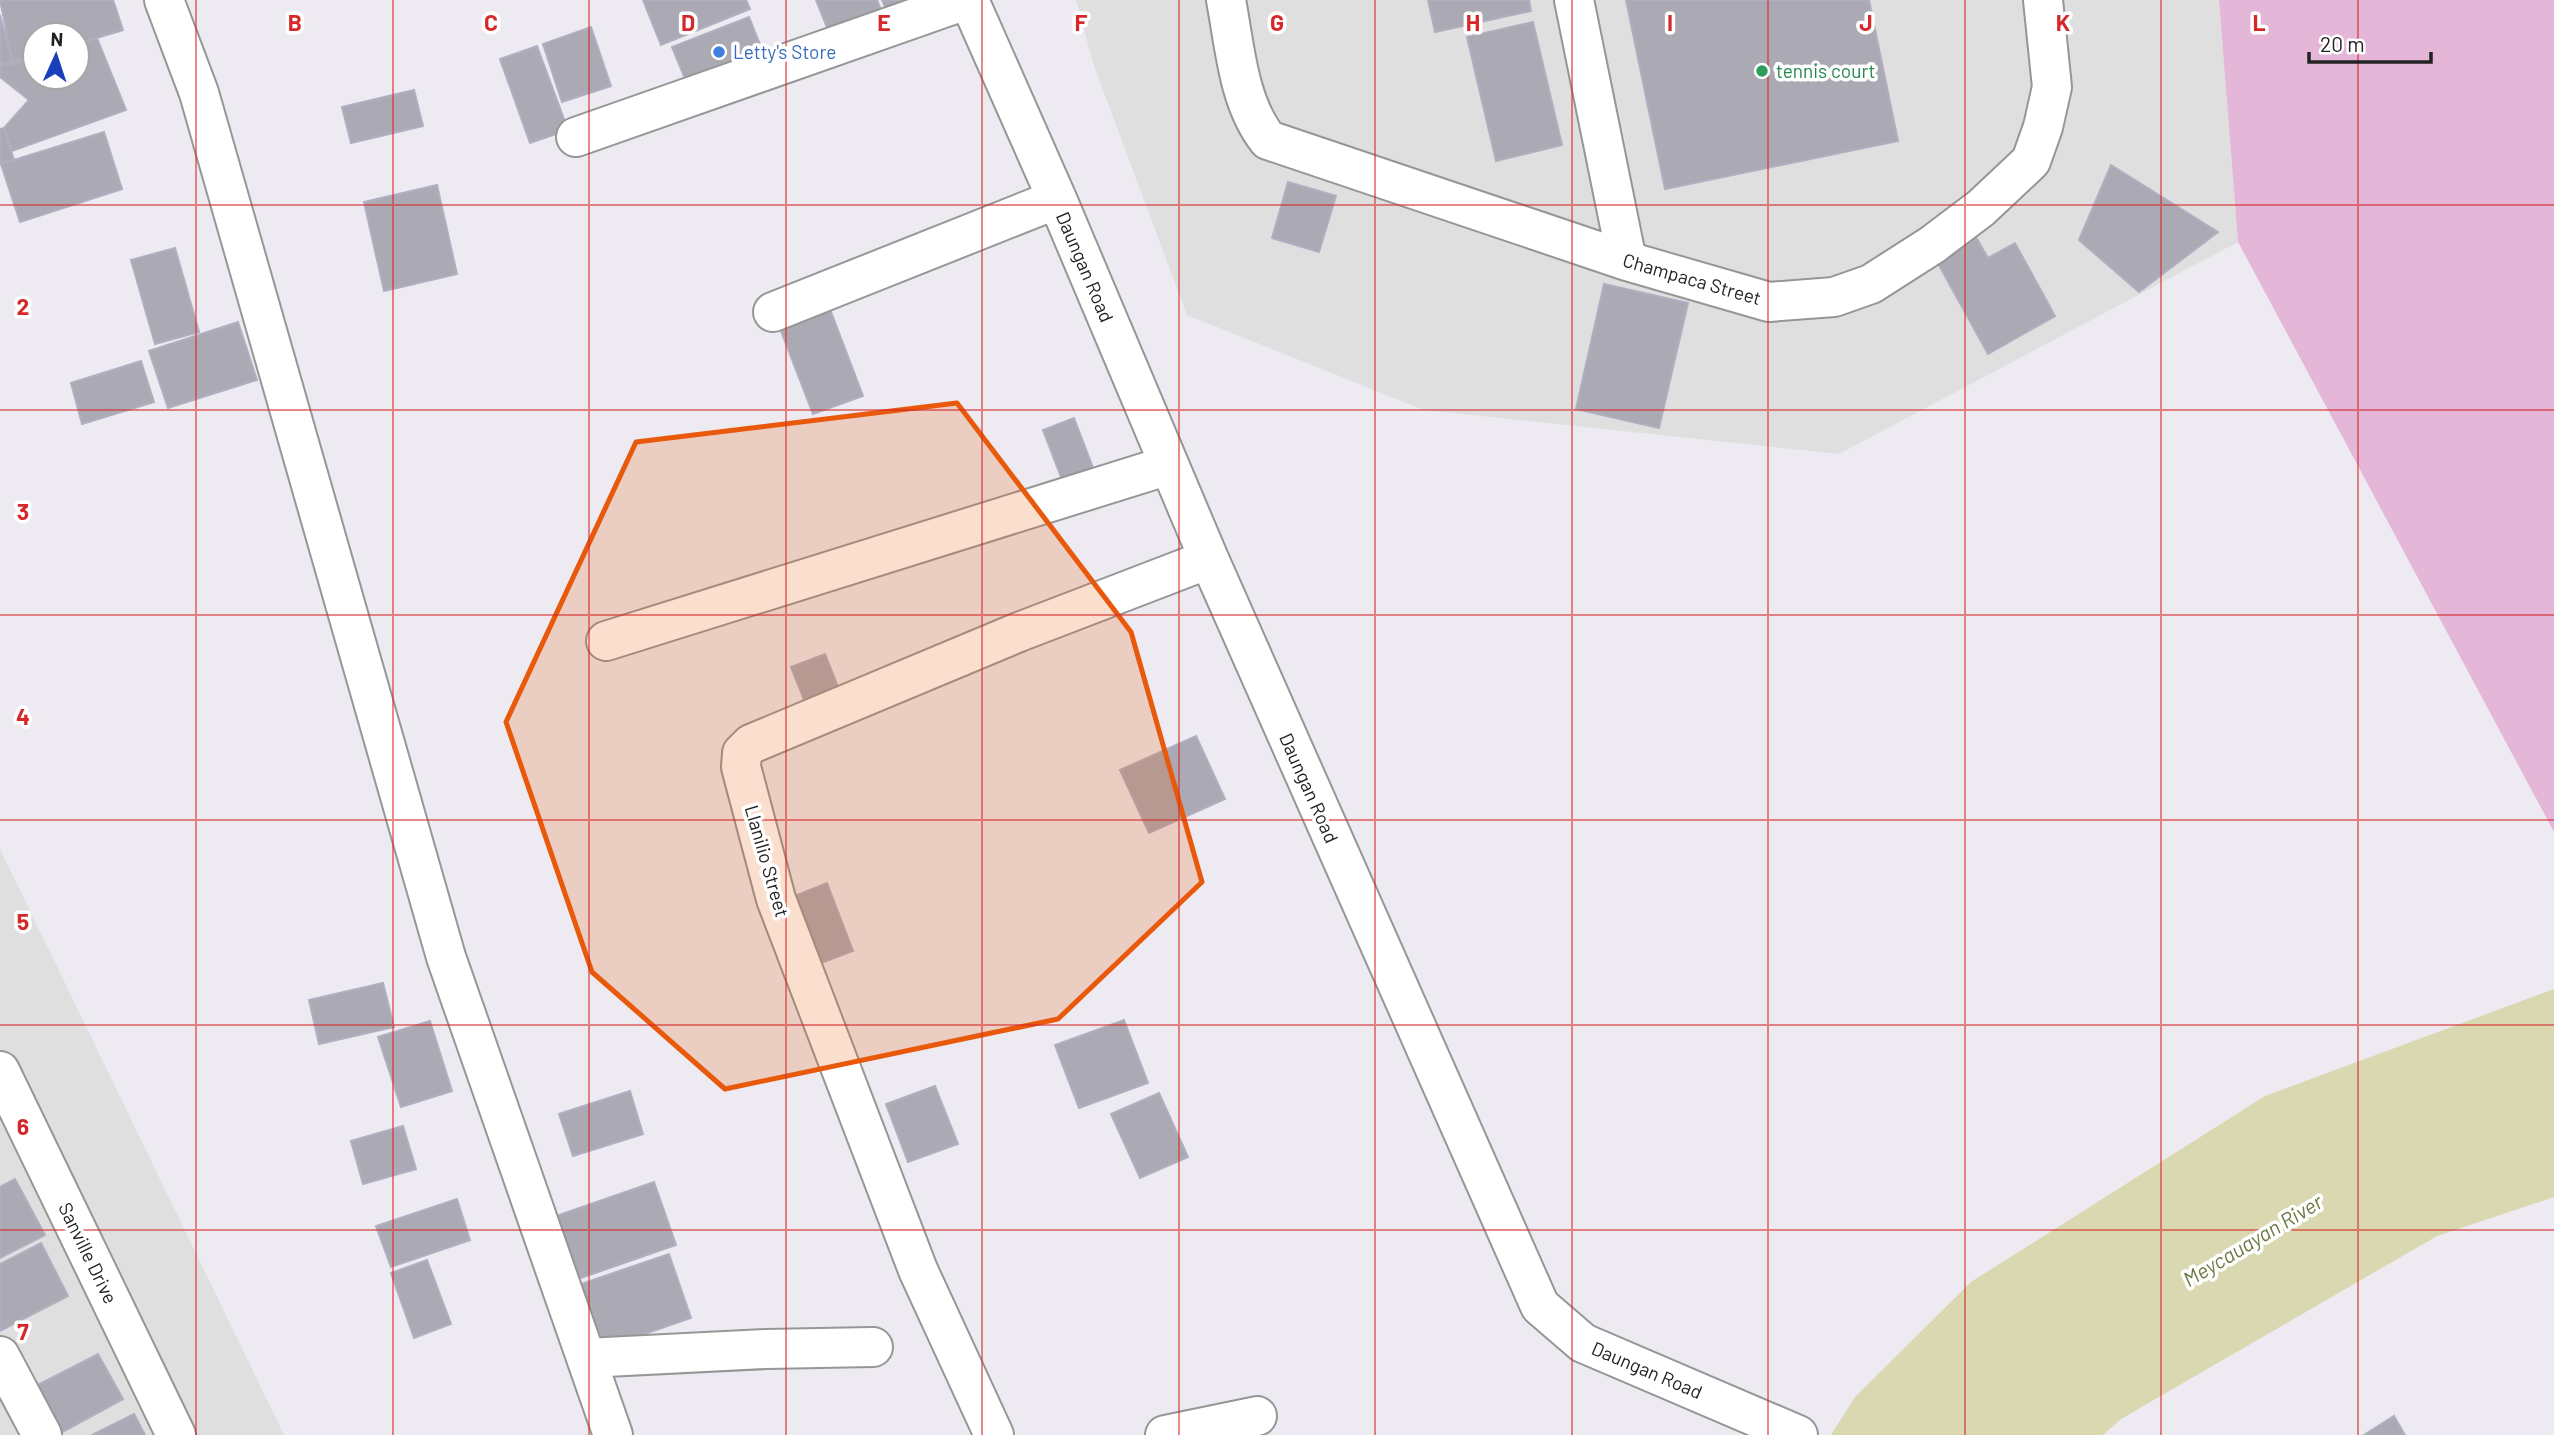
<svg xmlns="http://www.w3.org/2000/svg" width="2554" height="1435" font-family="Barlow,sans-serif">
	<rect width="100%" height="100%" fill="#edeaf1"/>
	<path fill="#dfdfe0" d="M1076 0H2219L2238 242 1839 454 1424 410 1187 315 1094 66Z
		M0 849 284 1435H0Z"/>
	<path fill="#e4b7d8" d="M2219 0H2554V832L2238 242Z"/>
	<path fill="#d9d8b0" d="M2554 989V1197L2437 1236 2121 1419 2103 1435H1831L1855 1397 1971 1282 2265 1096Z"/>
	<path fill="#aba9b3" stroke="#b2aec1" stroke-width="2" d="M0 0H113L123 30 77 44V35H35V57L13 64Z
		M643 0H746L750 9 661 45Z
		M816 0H877L885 20 832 40Z
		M882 0H928L889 16Z
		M1428 0H1529L1531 11 1435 32Z
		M1626 0H1869L1898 141 1665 189Z
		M0 15 13 64 0 66Z
		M749 17 765 57 688 86 672 47Z
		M1533 22 1562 145 1496 161 1467 37Z
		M591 27 611 86 562 102 543 44Z
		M97 38 126 110 12 151 4 128 29 100 0 77V64L35 55V77H77V44Z
		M537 46 568 130 530 143 500 59Z
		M414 90 423 126 351 143 342 107Z
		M4 128 14 160 0 163V129Z
		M104 132 122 189 20 222 1 164Z
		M2111 165 2218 232 2139 292 2079 240Z
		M1288 182 1336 196 1319 252 1272 238Z
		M437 185 457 274 384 291 364 202Z
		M1976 237 1988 258 2015 243 2055 316 1988 354 1936 260Z
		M175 248 199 332 155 344 131 260Z
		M1604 284 1688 303 1659 428 1576 409Z
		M828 304 863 396 813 414 778 323Z
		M238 322 257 380 168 408 149 351Z
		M141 361 154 402 82 424 71 383Z
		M1074 418 1095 473 1064 485 1043 430Z
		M825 654 842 697 808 710 791 667Z
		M1196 736 1225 799 1149 833 1120 770Z
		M827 883 853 951 813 966 787 899Z
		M383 983 394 1027 319 1044 309 1000Z
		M1124 1020 1148 1083 1079 1108 1055 1045Z
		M430 1021 452 1091 401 1107 378 1037Z
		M935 1086 958 1144 908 1162 886 1104Z
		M630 1091 643 1134 573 1156 559 1114Z
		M1159 1093 1188 1157 1140 1178 1111 1114Z
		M403 1126 416 1169 363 1184 351 1141Z
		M15 1179 45 1235 0 1258V1187Z
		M654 1182 676 1245 575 1280 553 1217Z
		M457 1199 470 1240 391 1267 376 1226Z
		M41 1243 68 1296 0 1331V1264Z
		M669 1254 691 1318 604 1348 581 1284Z
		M427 1260 451 1324 414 1338 391 1273Z
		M98 1354 123 1399 57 1435 32 1388Z
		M134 1414 145 1435H92Z
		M2394 1416 2405 1435H2364Z"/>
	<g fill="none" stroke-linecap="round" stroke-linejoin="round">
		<g stroke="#969696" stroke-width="42">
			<path id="minor" d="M164 0 199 93 446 957 613 1435
				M969 0 1057 199 1209 559 1540 1306 1583 1343 1798 1435
				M1226 0C1235 47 1238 102 1268 140L1627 261 1769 302 1834 297 1871 284 1932 245 1981 208 2031 161 2043 127 2052 87 2043 0
				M1574 0 1627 261
				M576 137 966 0
				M773 312 1057 199
				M606 641 1169 465
				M0 1071 176 1435
				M0 1356 42 1435
				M586 1358 766 1349 873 1347
				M994 1435 918 1270 776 899 741 767 742 753 751 744 1019 632 1209 559
				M1165 1435 1257 1416"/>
		</g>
		<use href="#minor" stroke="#fff" stroke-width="38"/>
	</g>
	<path fill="#e8590c" fill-opacity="0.2" stroke="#e8590c" stroke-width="5" stroke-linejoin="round" d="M957 403 1131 632 1202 882 1058 1019 725 1089 592 972 506 722 636 442Z"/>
	<path fill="none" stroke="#d62828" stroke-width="2" stroke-opacity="0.55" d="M196 0V1435M393 0V1435M589 0V1435M786 0V1435M982 0V1435M1179 0V1435M1375 0V1435M1572 0V1435M1768 0V1435M1965 0V1435M2161 0V1435M2358 0V1435M0 205H2554M0 410H2554M0 615H2554M0 820H2554M0 1025H2554M0 1230H2554"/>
	<circle fill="#3f7fe0" stroke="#fff" stroke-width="2.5" cx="719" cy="52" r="7"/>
	<circle fill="#2e9e5b" stroke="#fff" stroke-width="2.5" cx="1762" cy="71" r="7"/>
	<g text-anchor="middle" stroke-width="7" stroke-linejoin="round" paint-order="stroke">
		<g font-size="19" fill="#366cbe" stroke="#fff" text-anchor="start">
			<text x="733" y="59">Letty's Store</text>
		</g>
		<g font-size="19" fill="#27864d" stroke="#fff" text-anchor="start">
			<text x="1776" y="78">tennis court</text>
		</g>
		<g font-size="19" fill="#222" stroke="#fff">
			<text transform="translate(1085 267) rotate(67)" y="7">Daungan Road</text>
			<text transform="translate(1692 279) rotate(16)" y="7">Champaca Street</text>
			<text transform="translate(1309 788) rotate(66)" y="7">Daungan Road</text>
			<text transform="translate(767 861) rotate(74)" y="7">Llanilio Street</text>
			<text transform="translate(88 1253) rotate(64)" y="7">Sanville Drive</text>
			<text transform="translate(1647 1370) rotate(23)" y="7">Daungan Road</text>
		</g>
		<g font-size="21" font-style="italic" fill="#6b7a43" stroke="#fff">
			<text transform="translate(2253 1241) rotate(-31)" y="7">Meycauayan River</text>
		</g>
	</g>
	<g font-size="23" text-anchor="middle" font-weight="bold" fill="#d62828" stroke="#fff" stroke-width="7" stroke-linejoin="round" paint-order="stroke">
		<text x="295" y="31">B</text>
		<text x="491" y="31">C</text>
		<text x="688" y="31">D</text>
		<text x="884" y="31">E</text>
		<text x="1081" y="31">F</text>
		<text x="1277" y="31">G</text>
		<text x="1473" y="31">H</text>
		<text x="1670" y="31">I</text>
		<text x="1866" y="31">J</text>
		<text x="2063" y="31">K</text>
		<text x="2259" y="31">L</text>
		<text x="23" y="315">2</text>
		<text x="23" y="520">3</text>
		<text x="23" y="725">4</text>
		<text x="23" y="930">5</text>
		<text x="23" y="1135">6</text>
		<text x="23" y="1340">7</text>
	</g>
	<g transform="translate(56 56) rotate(3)"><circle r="33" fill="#ffffff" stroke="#a7a7a7" stroke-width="2"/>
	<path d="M0-5L12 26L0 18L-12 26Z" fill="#193fbb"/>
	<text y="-10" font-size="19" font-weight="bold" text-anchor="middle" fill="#222222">N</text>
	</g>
	<path d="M2309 52v10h122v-10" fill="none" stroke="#222222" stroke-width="3.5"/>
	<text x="2320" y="52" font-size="21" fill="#222222" stroke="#ffffff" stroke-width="5" paint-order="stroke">20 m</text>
</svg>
